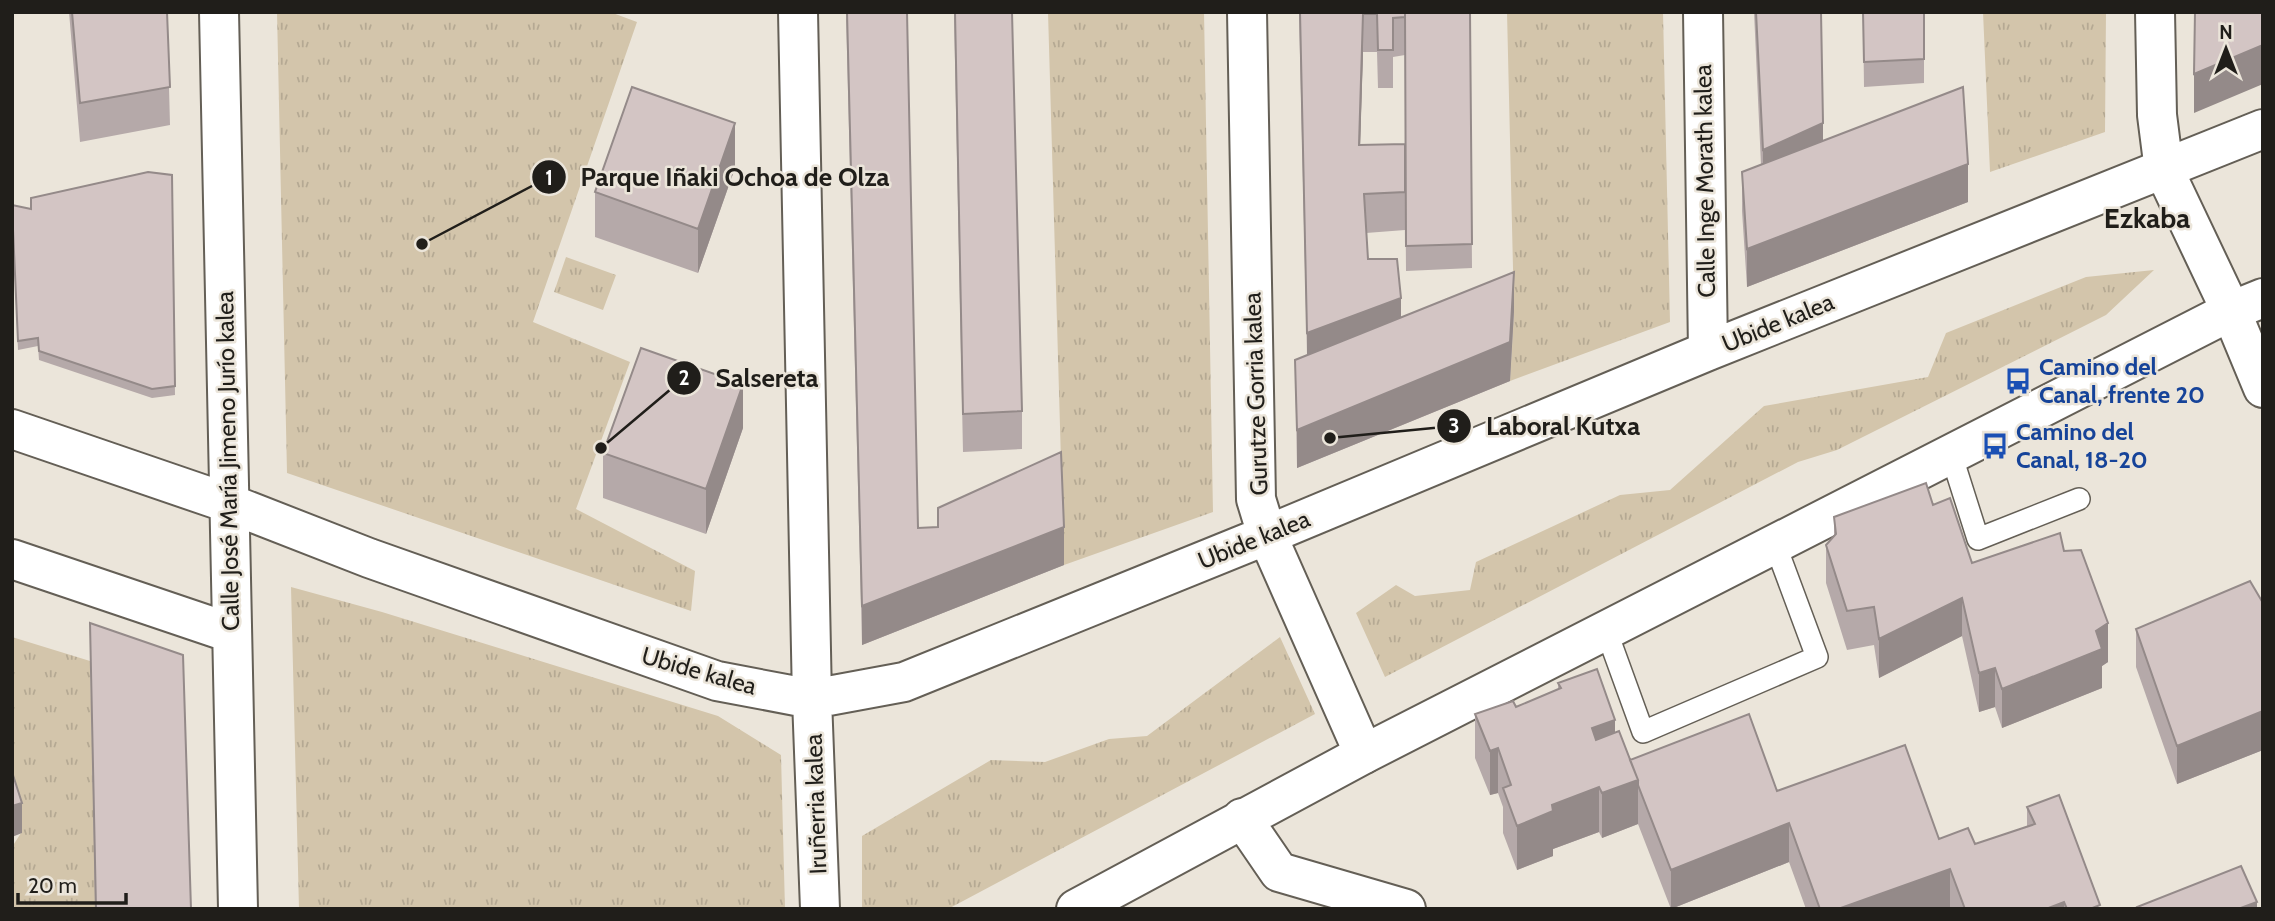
<svg xmlns="http://www.w3.org/2000/svg" width="2275" height="921" font-family="Cabin,sans-serif">
	<defs>
		<pattern id="park-tufts" width="24" height="20" patternUnits="userSpaceOnUse" patternTransform="scale(1.75)"><rect width="24" height="20" fill="#d3c5ab"/><path d="M3 7l-1-3M5 7V3M7 7l1-3M15 17l-1-3M17 17v-4M19 17l1-3" fill="none" stroke="#b5a993"/></pattern>
	</defs>
	<rect width="100%" height="100%" fill="#ebe5da"/>
	<path fill="url(#park-tufts)" d="M277 12H610L637 22 533 322 630 362 576 509 695 571 691 611 287 473Z
		M1048 12H1204L1213 512 1064 565Z
		M1507 12H1663L1670 322 1510 381 1514 311Z
		M1983 12H2106L2105 132 1990 172Z
		M566 257 616 275 603 310 554 292Z
		M2154 270 2106 315 1837 450 1798 462 1385 677 1356 613 1396 585 1415 596 1470 590 1476 562 1620 495 1670 490 1764 406 1928 377 1946 333 2086 277Z
		M291 587 382 612 718 716 781 755 785 909H299Z
		M12 637 90 661 96 909H12V847L21 833 12 802Z
		M1280 637 1315 714 948 909H862V836L991 760 1045 762 1109 739 1147 736Z"/>
	<g fill="none" stroke-linecap="round" stroke-linejoin="round">
		<g stroke="#645f56" stroke-width="24">
			<path id="lane" d="M1951 454 1978 539 2079 499
				M1606 630 1643 732 1817 657 1775 544"/>
		</g>
		<g stroke="#645f56" stroke-width="42">
			<path id="street" d="M219 12 238 909
				M798 12 812 699 820 909
				M1247 12 1256 499 1267 535 1364 754
				M1703 12 1708 351
				M2155 12 2157 115 2164 170 2231 311 2263 388
				M12 429 228 503 369 558 717 681 812 699 904 682 1267 535 1708 351 2263 129
				M12 559 231 633
				M1242 818 1279 872 1406 909"/>
		</g>
		<g stroke="#645f56" stroke-width="42">
			<path id="secondary" d="M1076 909 1364 754 2231 311 2263 298"/>
		</g>
		<use href="#lane" stroke="#fff" stroke-width="21"/>
		<use href="#street" stroke="#fff" stroke-width="38"/>
		<use href="#secondary" stroke="#fff" stroke-width="38"/>
	</g>
	<path fill="#b5a9a9" fill-rule="evenodd" d="M69 12H167L170 125 80 142Z
		M846 12 918 528 1064 565 862 645Z
		M954 12H1012L1022 411V449L963 452Z
		M1299 12H1470L1472 268 1406 271 1405 150V230L1366 233 1368 259 1401 318 1514 311 1510 381 1297 468 1295 360 1307 355ZM1363 52H1377L1378 88H1393V57L1405 55V144L1360 145Z
		M1754 12H1821L1823 141 1968 202 1747 287 1742 211V172L1761 165Z
		M1863 12H1924V83L1864 87Z
		M735 168 698 273 595 237V192Z
		M172 175 175 395 152 398 39 360 38 346 18 350 12 215 31 209Z
		M743 428 706 534 603 498V453Z
		M1933 505 1972 563 2064 551 2108 662 2102 666V688L2002 728 1995 707 1979 712 1962 636 1879 678 1874 645 1847 650 1826 583V545L1834 536V517Z
		M2263 603V750L2177 784 2136 667V629Z
		M90 623 191 909H95Z
		M1558 683 1615 732 1630 760 1777 791 1939 839 1975 844 2027 827V807L2100 909H1950V907L1946 909H1806L1789 862 1671 909 1638 824 1602 838 1599 832 1553 849V856L1517 870 1503 833V807L1498 793 1490 795 1475 758V714L1516 707 1558 689Z"/>
	<path fill="#948a89" d="M1363 14V52L1359 183V145Z
		M2263 45V84L2194 113V74Z
		M735 123V168L698 273V229Z
		M1823 123V162L1763 188V150Z
		M1968 164V202L1747 287V249Z
		M1514 272V311L1510 381 1297 468V430Z
		M1401 298V337L1307 372V333Z
		M743 384V428L706 534V489Z
		M1064 527V565L862 645V606Z
		M1962 598V636L1879 678V639Z
		M2108 623V662L2102 666V688L2002 728V689Z
		M1995 668V707L1979 712V673Z
		M2263 711V750L2177 784V746Z
		M1615 720V764L1592 773V728Z
		M1498 748V793L1490 795V751Z
		M1638 780V824L1602 838V793Z
		M1599 787V832L1553 849V856L1517 870V826L1552 805Z
		M22 803V833L12 837V806Z
		M1789 823V862L1671 909V870Z
		M1950 869V907L1946 909H1838Z
		M2064 902V909H2046Z
		M2257 902V909H2238Z"/>
	<path fill="#d3c5c4" stroke="#948a89" stroke-width="2" d="M72 12H167L170 87 80 103Z
		M847 12H907L918 528 938 527V508L1061 452 1064 527 862 606Z
		M955 12H1012L1022 411 963 414Z
		M1300 12H1405V17L1393 18V50H1378L1377 14H1363L1359 145 1405 144V192L1364 194 1368 259H1397L1401 298 1307 333Z
		M1405 12H1470L1472 244 1406 246Z
		M1756 12H1821L1823 123 1763 150Z
		M1863 12H1924V59L1864 62Z
		M2195 12H2263V45L2194 74Z
		M632 87 735 123 698 229 595 192Z
		M1963 87 1968 164 1747 249 1742 172Z
		M148 172 172 175 175 386 152 389 39 351 38 338 18 341 12 207V205L31 209V198Z
		M1514 272 1510 342 1297 430 1295 360Z
		M641 348 743 384 706 489 603 453Z
		M1926 483 1933 505 1950 498 1972 563 2060 533 2064 551 2081 550 2108 623 2096 631 2102 649 2002 689 1995 668 1979 673 1962 598 1879 639 1874 607 1847 611 1826 545 1836 534 1834 517Z
		M2250 581 2263 603V711L2177 746 2136 629Z
		M90 623 183 655 191 909H96Z
		M1597 669 1615 720 1592 728 1596 740 1619 731 1638 780 1602 793 1599 787 1552 805 1553 811 1517 826 1503 788 1511 785 1498 748 1490 751 1475 714 1513 701 1516 707 1561 688 1558 683Z
		M1749 714 1777 791 1905 745 1939 839 1968 828 1975 844 2035 824 2027 807 2059 795 2100 905 2090 909H2067L2064 902 2046 909H1965L1950 869 1838 909H1820L1789 823 1671 870 1638 785V780L1630 760Z
		M12 772 22 803 12 806Z
		M2241 866 2257 902 2238 909H2138L2137 907Z"/>
	<defs>
		<g id="bus-bare" transform="scale(2.1)"><path d="M-5-6H5V4H4V6H2V4H-2V6H-4V4H-5ZM-3.5-4V0h7V-4ZM-3.5 1.2v1.5H-2V1.2ZM2 1.2v1.5H3.5V1.2Z" fill="#1a4fb4" stroke="#ebe5da" stroke-width="2.5" paint-order="stroke"/></g>
	</defs>
	<g fill-rule="evenodd">
		<use href="#bus-bare" x="2018" y="381"/>
		<use href="#bus-bare" x="1995" y="446"/>
	</g>
	<g text-anchor="middle" stroke-width="5" stroke-linejoin="round" paint-order="stroke">
		<g font-size="24" fill="#201e1a" stroke="#ebe5da">
			<text transform="translate(1705 181) rotate(-91)" y="8">Calle Inge Morath kalea</text>
			<text transform="translate(1778 323) rotate(-22)" y="8">Ubide kalea</text>
			<text transform="translate(1256 394) rotate(-92)" y="8">Gurutze Gorria kalea</text>
			<text transform="translate(228 461) rotate(-91)" y="8">Calle José María Jimeno Jurío kalea</text>
			<text transform="translate(1254 540) rotate(-22)" y="8">Ubide kalea</text>
			<text transform="translate(699 671) rotate(16)" y="8">Ubide kalea</text>
			<text transform="translate(816 804) rotate(-92)" y="8">Iruñerria kalea</text>
		</g>
		<g font-size="24" font-weight="bold" fill="#164399" stroke="#ebe5da" text-anchor="start">
			<text x="2039" y="375">Camino del<tspan x="2039" dy="28">Canal, frente 20</tspan></text>
			<text x="2016" y="440">Camino del<tspan x="2016" dy="28">Canal, 18-20</tspan></text>
		</g>
		<g font-size="28" font-weight="bold" fill="#201e1a" stroke="#ebe5da">
			<text x="2147" y="228">Ezkaba</text>
		</g>
	</g>
	<path fill="none" stroke="#201e1a" stroke-width="2.5" d="M422 244L549 177M601 448L684 378M1330 438L1454 426"/>
	<g fill="#201e1a" stroke="#ebe5da" stroke-width="2.5">
		<circle cx="422" cy="244" r="7"/>
		<circle cx="601" cy="448" r="7"/>
		<circle cx="1330" cy="438" r="7"/>
		<circle cx="549" cy="177" r="18"/>
		<circle cx="684" cy="378" r="18"/>
		<circle cx="1454" cy="426" r="18"/>
	</g>
	<g font-size="21" text-anchor="middle" font-weight="bold" fill="#fff">
		<text x="549" y="185">1</text>
		<text x="684" y="385">2</text>
		<text x="1454" y="433">3</text>
	</g>
	<g font-size="26" text-anchor="middle" font-weight="bold" fill="#201e1a" stroke="#ebe5da" stroke-width="5" stroke-linejoin="round" paint-order="stroke">
		<text x="735" y="186">Parque Iñaki Ochoa de Olza</text>
		<text x="767" y="387">Salsereta</text>
		<text x="1563" y="435">Laboral Kutxa</text>
	</g>
	<rect width="2275" height="921" fill="none" stroke="#201e1a" stroke-width="28"/>
	<g transform="translate(2226 49)" stroke="#ebe5da" stroke-width="5" paint-order="stroke">
	<path d="M0-5L12 26L0 18L-12 26Z" fill="#201e1a"/>
	<text y="-10" font-size="19" font-weight="bold" text-anchor="middle" fill="#201e1a">N</text>
	</g>
	<path d="M18 893v10h108v-10" fill="none" stroke="#201e1a" stroke-width="3.5"/>
	<text x="28" y="893" font-size="21" fill="#201e1a" stroke="#ebe5da" stroke-width="5" paint-order="stroke">20 m</text>
</svg>
